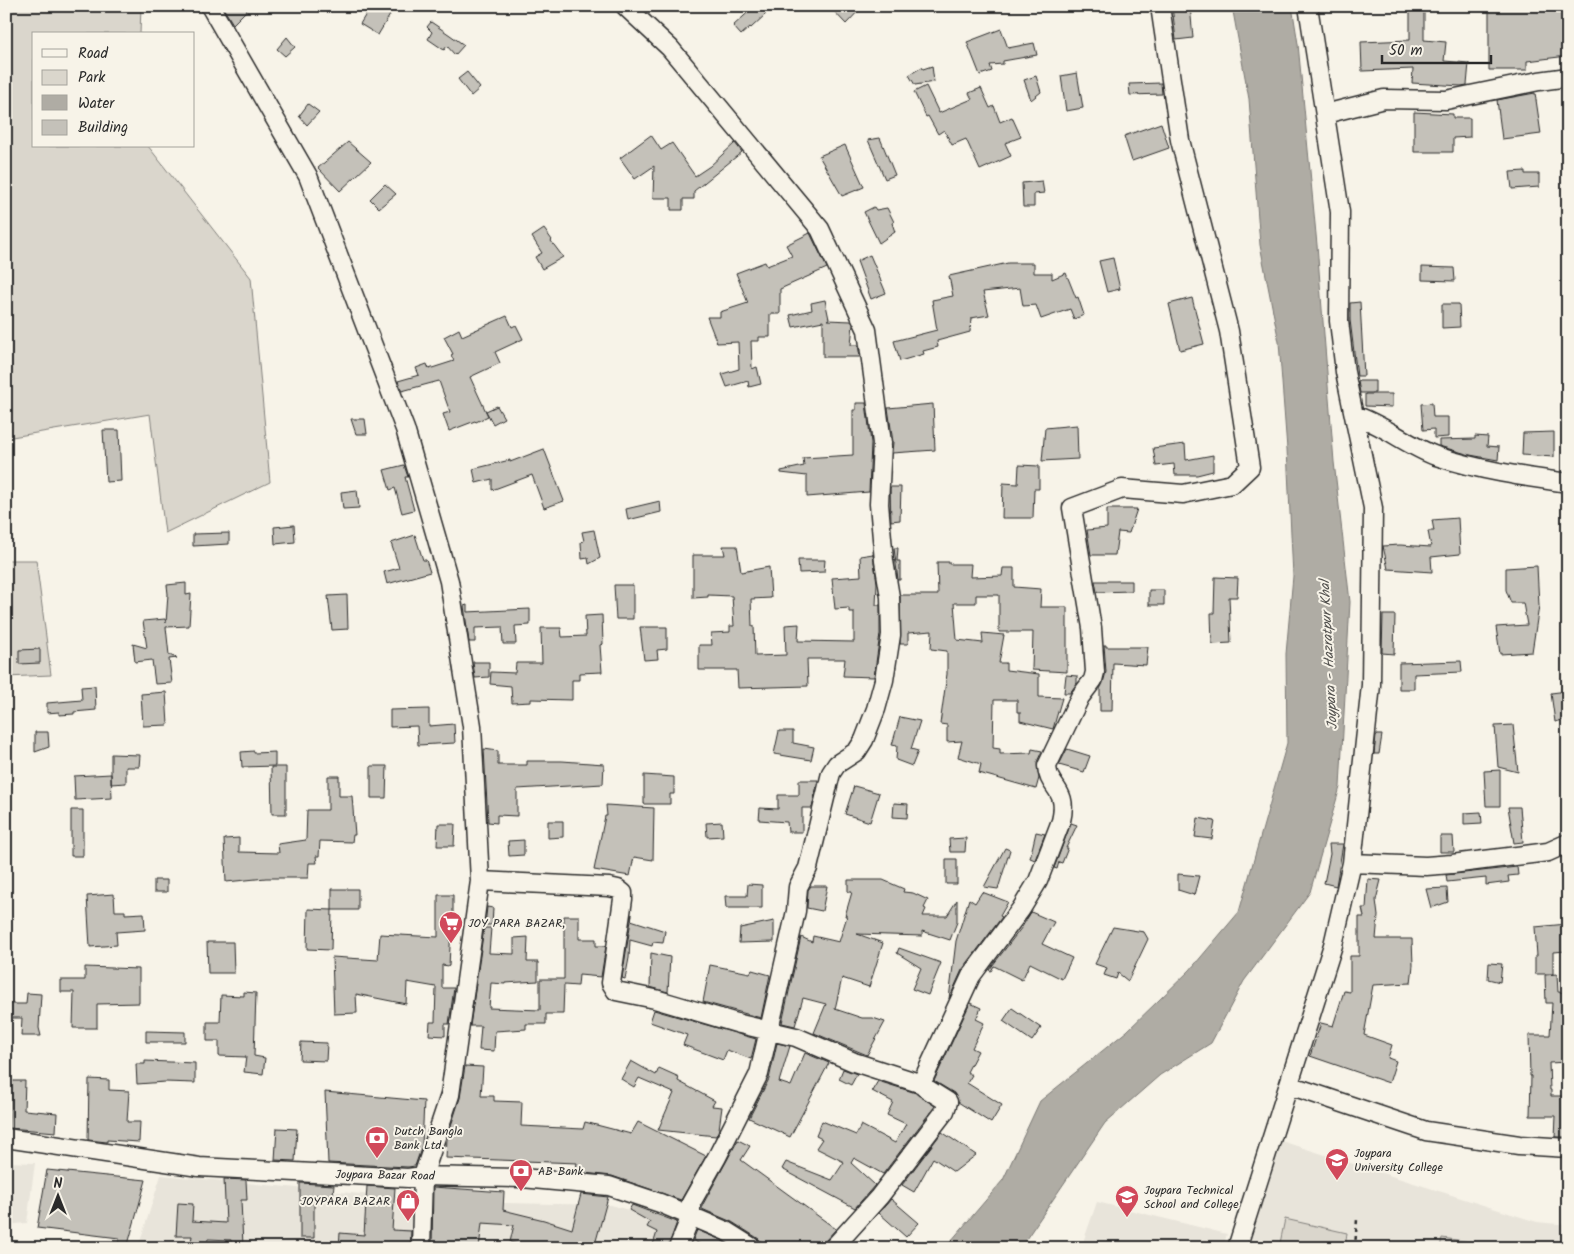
<svg xmlns="http://www.w3.org/2000/svg" width="1574" height="1254" font-family="Kalam,sans-serif">
	<rect width="100%" height="100%" fill="#f7f3e8"/>
	<filter id="ink" filterUnits="userSpaceOnUse"><feTurbulence type="fractalNoise" baseFrequency=".02" numOctaves="2"/><feDisplacementMap in="SourceGraphic" scale="10" xChannelSelector="R" yChannelSelector="G"/><feConvolveMatrix kernelMatrix="1 2 1 2 8 2 1 2 1" color-interpolation-filters="sRGB"/></filter>
	<g filter="url(#ink)">
		<path fill="#e8e4da" d="M1278 1140 1537 1222 1568 1225V1248H1244Z
			M6 1162 35 1163 27 1223 6 1225Z
			M161 1175 446 1202 611 1205 712 1234 733 1248H138Z
			M1097 1202 1227 1234 1223 1248H1081Z"/>
		<path fill="#dad6cc" stroke="#82807c" d="M6 6H141L140 34H34V146H148L251 278 270 482 165 533 150 414 6 438Z
			M6 560H36L51 675 6 677Z
			M1285 1219 1347 1233 1345 1248H1279Z
			M1442 1238 1514 1248H1440Z"/>
		<path fill="#afaca4" stroke="#7a7874" d="M1232 6H1292L1298 44 1317 245 1334 462 1350 602 1340 787 1310 892 1244 981 1211 1043 1160 1075 1105 1123 1020 1248H945L1003 1180 1040 1101 1127 1031 1190 970 1239 912 1287 743 1286 654 1293 576 1287 449 1279 342 1260 245 1249 99Z"/>
		<path fill="#c4c1b9" stroke="#2b2b2b" d="M222 6H251L233 24Z
			M371 6H375L390 15 378 35 360 24Z
			M755 6H759L766 14 751 28 750 27 741 35 733 26Z
			M829 6H863L846 24Z
			M1172 6H1190L1193 38 1176 40Z
			M1489 6H1532V10L1562 7 1567 56 1527 61V70H1489Z
			M1410 9 1424 10V40L1446 42 1444 61 1469 63 1467 85 1461 86 1412 83 1413 69 1362 71 1361 42 1410 40Z
			M431 22 450 35 464 45 455 55 447 46 444 50 428 39 432 32 427 27Z
			M1001 29 1008 48 1034 43 1037 55 1003 61V64L990 65 992 71 980 75 967 42Z
			M287 37 295 47 285 56 277 49Z
			M932 66 934 82 915 85 909 75 922 67 923 69Z
			M467 72 480 88 471 96 458 79Z
			M1077 73 1083 108 1066 111 1061 76Z
			M1036 76 1041 92 1031 100 1024 80Z
			M1161 83 1162 94 1130 95 1129 84Z
			M926 86 939 113 972 99 969 93 981 88 990 108 994 106 1000 122 1012 117 1021 137 1005 143 1011 156 980 170 966 139 952 145 944 130 938 134 928 116 926 117 914 92Z
			M1535 93 1541 134 1502 139 1497 100Z
			M308 104 319 112 307 125 299 116Z
			M1414 112 1453 114V118H1470V137L1453 138V152H1414Z
			M1161 123 1169 148 1132 161 1124 136Z
			M651 135 661 150 672 143 695 176 710 166 735 143 742 152 694 191V199H683V210H671V198H653L654 166 635 179 620 158Z
			M880 138 895 175 885 179 868 140Z
			M348 142 371 162 340 191 318 168Z
			M845 145 864 187 842 196 819 156Z
			M1525 171V174H1539V187L1512 189 1510 172Z
			M1042 181 1044 193 1034 194V207H1023L1022 183Z
			M385 184 396 194 379 208 370 199Z
			M874 207 876 210 887 208 894 222 892 223 895 232 879 243 864 212Z
			M544 229 552 240 551 241 563 257 542 269 535 257 542 253 532 237Z
			M810 233 827 268 780 289V314H770V337H759V341H751L752 369 757 367 761 384 749 387 748 381 727 387 722 374 739 369 738 342 717 343 707 317H720V312L748 303 736 273 765 262 767 266 792 256 786 245Z
			M870 255 886 293 871 299 857 261Z
			M1113 258 1120 289 1107 292 1099 261Z
			M1008 263H1034V273H1052V279L1066 273 1076 298 1078 297 1084 315 1074 319 1070 309 1041 319 1036 305 1023 306 1020 288 983 292 989 315 971 318 970 332 937 341 938 347 923 351 924 354 900 361 894 341 937 330 932 300 953 296 949 276Z
			M1422 267 1454 268 1455 281 1422 280Z
			M1192 298 1204 344 1180 350 1169 304Z
			M825 300 829 319 827 320 851 321 853 324 851 345H858L860 357H823V321L793 327 790 315 812 310 811 303Z
			M1360 302 1364 376H1357L1350 320V303Z
			M1442 304H1459L1460 327 1442 328Z
			M507 316 512 327 516 325 523 339 495 352 500 363 470 377 488 416 476 422 475 421 449 431 443 414 450 412 439 381 402 391 398 381 419 375 416 368 427 364 429 369 454 361 451 355 453 354 444 337 459 329 462 336Z
			M1358 381H1375V393H1360Z
			M1365 394H1392V407L1365 406Z
			M856 403H866L871 443 869 492 807 497V476L781 473V471L804 466 803 458 853 455V410H856Z
			M1432 403 1433 417H1448V437L1434 438V429L1423 430 1421 404Z
			M933 404 935 450 892 453 893 442 888 408Z
			M497 406 504 418 493 424 486 411Z
			M351 419H365L367 434H356Z
			M1077 425 1078 459 1042 461 1045 428Z
			M103 430H119L121 481 106 482Z
			M1554 432V457L1522 455 1523 433Z
			M1475 436 1488 437 1487 446 1499 447 1498 460 1470 455 1439 446V440L1475 439Z
			M1185 444 1186 460 1213 455V471L1197 475H1175L1174 464 1156 466 1153 448Z
			M544 449 564 501 544 508 532 475 492 490V479L476 483 473 469 510 460V462Z
			M404 465 408 477H405L414 510 402 513 395 488 390 490 384 470Z
			M1019 465 1039 466V489H1034L1033 518H1002L1003 483 1018 484Z
			M890 487H901L900 520 891 521Z
			M357 490 359 508 343 509 341 492Z
			M660 501 661 512 628 520 626 509Z
			M1107 509H1137L1129 533 1118 532 1115 555H1091L1087 530 1107 528Z
			M1458 518 1460 554 1431 557 1432 572 1388 569 1383 546 1400 545 1431 547 1428 531H1434L1432 520Z
			M294 525 295 542 275 544 274 527Z
			M594 530 600 558 589 564 588 558 582 559 581 542 584 541 582 532Z
			M229 533V544L193 546V534Z
			M415 535 423 560H426L430 572 387 584 384 572 399 568 391 543Z
			M723 546H737L741 572 769 567 771 598 751 599 752 626H754L755 656 786 655 785 625 799 624 798 641 854 642V612H849V608L835 609 832 578 861 576 860 556 873 554 877 583 876 605H880V634L874 677 843 676 845 659H807L808 686 738 688 737 670H699V645H712L711 633 730 632V626H734L732 596 708 595V597L693 598V555H725Z
			M894 548H898L897 561H900V580H898Z
			M798 560H825L824 572 799 573Z
			M937 562H949V564H971L970 577 1002 576 1003 568H1014V587L1041 589 1040 607H1067V672L1032 670 1033 632H999V595H976V603H954L957 640 983 643 982 633 1004 635 999 663H1006V670L1039 674V697L1062 698 1053 729 1020 721V712H1017V700H994L993 748 1000 749V754L1031 753 1032 749 1042 751 1037 762 1039 778 1036 789 979 773 981 764 958 757 962 741 947 742V725L940 724 947 674V651L931 649 932 631 908 633V644H900V595H938Z
			M1537 566 1539 606 1532 652 1500 654 1496 627 1527 625 1523 603H1511L1506 590V568Z
			M1215 577 1238 578 1237 597H1229L1231 643 1212 644 1211 613H1214Z
			M1095 581H1132V591L1097 592Z
			M186 583V595L191 594 189 626 166 627 169 655 177 658 169 659 172 683 155 684 152 660 135 662 133 644 147 648 143 621 165 619 166 623 168 594 167 585Z
			M614 585H633V619H616Z
			M1149 590H1164V605H1149Z
			M347 595 348 629 332 630 328 596Z
			M467 605V612L530 609V625L515 626 516 644H503L502 627 475 628V642H469L464 606Z
			M602 615 603 644 600 645 602 672 579 673V680H572V700L531 699V702L512 703 511 686 490 684 491 672 515 673 516 663H542L541 628H561L562 637 586 636 585 616Z
			M1383 615H1395L1394 654 1382 653Z
			M640 627H667V649L657 650 658 659 644 660Z
			M1104 645H1106V647H1148L1146 665 1113 663 1112 711H1100V689L1103 683 1106 672Z
			M40 649V663L19 664V650Z
			M1461 661 1462 672 1414 674V689H1399V663Z
			M473 662H489V677L475 678Z
			M1066 675 1077 676V683L1070 693H1064Z
			M95 686 96 710 74 712V714L59 715V712L47 713V703L82 700 81 687Z
			M1567 691V719L1555 722 1551 693Z
			M166 692 168 725 143 726 141 694Z
			M429 709V726L454 724 455 743 418 745 417 726 390 727V710Z
			M900 717 920 721 911 749 918 751 912 766 896 760 897 746 892 745Z
			M1513 725 1518 772 1498 767 1495 726Z
			M779 731H793V743L814 747 811 760 774 754Z
			M35 732H48L49 747 35 752Z
			M1376 735H1382L1379 754H1374Z
			M484 749 498 751V765H527V761H562L604 764 603 784 517 789V816L497 815V823L488 822Z
			M1067 749 1090 756 1084 772 1059 765Z
			M254 751V753L275 752V766L242 767 241 752Z
			M111 754 140 755 139 767H126V783L111 784Z
			M371 766H387L386 798H371Z
			M271 767H286V814H272Z
			M1500 770V806H1486L1484 771Z
			M111 774 112 798 75 800 74 776Z
			M644 775 674 777V794H670V804H644Z
			M328 776H339V796H352L355 835H353L352 842 320 841 319 856H316L317 863H309L308 878H266L226 882 224 839 239 838V852L279 853 278 844 306 840 307 810H328Z
			M799 780H818L812 808H802V832H788L787 822 759 820 760 808 778 809V795H799Z
			M854 786 879 793 870 822 845 814Z
			M894 803 908 804 907 818 893 817Z
			M606 805 654 808 653 860 634 857 630 876 594 870 605 816H607Z
			M1508 807H1520L1523 842 1514 843Z
			M71 810H83V856H71Z
			M1481 812 1482 823 1464 824V813Z
			M1198 818 1215 821 1212 839 1195 837Z
			M548 821H563V837L548 838Z
			M722 822 723 836 707 837 706 823Z
			M1071 823 1077 825 1066 848H1068L1062 863 1059 862 1057 869 1054 868Z
			M438 824H455L454 846H437Z
			M1036 832 1045 834 1035 860 1030 858Z
			M1440 836H1453L1454 852H1440Z
			M966 838 965 852H950L949 839Z
			M524 840V855L509 856 508 841Z
			M1329 844H1343L1336 886 1324 883 1330 854Z
			M1005 848 1010 850 998 889 984 887Z
			M946 859H957V884H946Z
			M1517 867 1518 875 1508 876 1509 882 1486 885V878L1447 882 1446 875Z
			M1178 874 1199 876 1194 895 1178 890Z
			M1368 879 1381 880 1376 900 1378 916 1376 939H1412L1413 965 1411 983 1373 985 1364 1035 1392 1045 1388 1058 1396 1061 1389 1083 1310 1056 1321 1023 1333 1026 1344 991 1350 992V956H1359V917H1364L1362 908H1366Z
			M154 880H167V892H154Z
			M848 880H883L904 889 903 892 913 893 928 900 924 908 926 909 923 916H947L957 900V922L950 940 922 931V936L857 934 883 943 869 987 842 978 835 1009 862 1018H873L885 1022 867 1055 814 1033 826 1004 803 998 795 1026 782 1023 801 937 812 942 813 936 839 942 847 916H845L852 892H848Z
			M748 884 762 885V908H726L725 896H747Z
			M811 886H827L822 911 807 908 808 890Z
			M1447 888 1448 902 1431 908 1426 889Z
			M332 889H358V910H332Z
			M982 892 1008 902 1000 916 1002 917 962 970 949 999 956 941 969 899 975 903Z
			M114 894 115 911H125V914L144 913 145 930 116 932 117 945 90 947 87 896Z
			M438 895H453V927H451L449 966 442 965V988H454L449 1024H445V1036L429 1035 430 1022H435L436 987 407 982 406 1004 356 994 357 1013 334 1014 332 957 378 960 380 934 438 937Z
			M487 907 493 908 492 925H485Z
			M308 909 332 910 331 950 307 949Z
			M1031 912 1054 922 1042 944 1072 958 1062 979 1030 963 1022 980 994 966 991 971 989 970 1022 927Z
			M632 914 631 920 665 931 663 943 653 942 652 946 630 940 629 958 625 979 622 978Z
			M564 916H579V939H596V946H606L601 977 579 975 578 986 564 985 563 1014H546V1024H526V1029L495 1031 494 1051 479 1050 481 1026H470L484 928H491L489 953 514 954V938L528 937 527 962H538V981L505 983V984L491 983 489 1008 540 1010V979H564Z
			M774 921V942L739 943 740 928Z
			M1567 924V951L1553 952V974H1535V956H1537L1535 927Z
			M1113 927 1144 932 1148 939 1128 981 1118 973 1116 979 1104 975 1107 968 1095 964Z
			M207 942H233L234 973H208Z
			M899 948 941 963 928 995 912 989 921 968 897 953Z
			M651 953 670 957 668 992 650 987Z
			M1489 963 1502 964 1500 982 1488 979Z
			M710 965 750 973 752 970 770 975 761 1018 703 1002Z
			M85 967 139 969V1003L97 1004V1028H73L74 992H61V980H85Z
			M1557 974 1558 992 1568 993 1566 1041H1568V1062L1549 1063 1550 1090H1551V1096H1568V1137H1555L1556 1116H1530L1531 1076H1530L1529 1035H1550L1552 1003H1546L1545 975Z
			M244 992 256 993 254 1056 265 1058 263 1074 244 1072 246 1057 219 1056V1041H207V1022H220L221 995 244 996Z
			M27 993 41 994 39 1028 41 1036H21L22 1018H6V1004H26Z
			M970 1003 981 1008 976 1019 984 1023 972 1048 978 1051 967 1072 972 1075 967 1083 1002 1105 991 1123 958 1102 954 1093 934 1081Z
			M1012 1008 1041 1028 1032 1041 1003 1021Z
			M654 1010 756 1039 751 1059 727 1050 723 1060 683 1045 687 1035 650 1022Z
			M146 1031 185 1032V1042H146Z
			M301 1042 327 1043 326 1061 300 1060Z
			M777 1043 790 1046 779 1082 791 1086 805 1053 829 1063 790 1137 749 1118 769 1079Z
			M145 1061 195 1063V1083L165 1082 137 1084 136 1064H145Z
			M631 1061 656 1075 659 1068 679 1077 678 1081 715 1101 712 1106 722 1107 719 1129 716 1136 658 1130 674 1093 639 1078 634 1087 621 1079Z
			M465 1066 483 1067 481 1096H494V1101L522 1102 521 1126 583 1129 585 1122 631 1134 638 1122 706 1156 681 1200 612 1176 575 1172 577 1163 446 1158 447 1138 460 1098Z
			M843 1069 857 1074 851 1085 839 1079Z
			M89 1079 109 1080V1090L129 1091 127 1122H140L139 1142 107 1140V1142L88 1140Z
			M11 1081H25L24 1110 57 1113 56 1132 9 1128Z
			M878 1081 916 1093 935 1106 883 1174 854 1158 851 1163 875 1185 855 1208 782 1169 786 1162 832 1180 844 1162 816 1148 822 1139 816 1136 822 1121 856 1135 861 1125 895 1143 906 1124 887 1115 893 1102 872 1091Z
			M325 1092 424 1101 422 1146 415 1166 408 1167 328 1163Z
			M277 1128 297 1129 295 1161 275 1160Z
			M942 1132 976 1155 954 1172 933 1158 914 1192 902 1185Z
			M738 1140 750 1146 741 1160 836 1229 825 1241 823 1248H764L759 1239 732 1222 702 1209V1206Z
			M47 1170 146 1180 127 1248H118L119 1238 37 1228Z
			M224 1179 246 1180 247 1200H241L243 1246 231 1247V1240L208 1239 206 1248H190L192 1236H176L178 1203 193 1204 192 1221 226 1223Z
			M300 1183 334 1185 333 1195H314V1238H300Z
			M367 1186 395 1188 392 1230 411 1231 410 1248H339L340 1233 364 1235Z
			M433 1187 504 1192 503 1210 544 1220 572 1229 581 1194 608 1197 594 1248H536L510 1242 514 1225 482 1223 479 1248 455 1246V1248H432Z
			M891 1199 919 1223 906 1237 879 1213Z
			M632 1205 677 1222 668 1248H652L657 1232 647 1227 650 1222 629 1210Z
			M697 1230 721 1240 733 1248H706L693 1240Z"/>
		<g fill="none" stroke-linecap="round" stroke-linejoin="round">
			<g stroke="#2b2b2b" stroke-width="21">
				<path id="street" d="M210 6 308 176 405 429 449 581 472 726 480 881 450 1095 423 1176 421 1248
					M625 6 670 48 820 229 867 330 882 443 879 504 884 561 890 597 891 635 884 680 876 709 864 740 857 751 837 764 831 773 808 868 798 887 796 911 759 1074 717 1157 691 1203V1216L678 1248
					M1325 114 1384 99 1446 100 1539 81 1568 77
					M1354 415C1383 424 1408 446 1436 456 1479 470 1524 477 1568 483
					M1352 863 1426 866 1452 864 1548 852 1568 843
					M480 881 609 887 618 889 623 893V899L611 983 616 991 655 999 740 1024 796 1037 854 1062 922 1084
					M1289 1085 1426 1131 1519 1145 1568 1148
					M6 1138 199 1167 408 1178 423 1176 522 1178 609 1186 660 1203 726 1231 753 1248
					M833 1248 879 1197 945 1111 948 1102 924 1087 922 1082 971 976 1021 909 1038 881 1061 821C1069 788 1048 789 1047 766L1080 697 1093 680 1095 672 1092 628 1072 508 1122 489 1183 494 1232 484 1250 467 1229 331 1180 140 1160 6
					M1237 1248 1333 945 1352 863 1371 685 1373 508 1345 372 1339 321 1340 212 1308 6"/>
			</g>
			<path stroke="#2b2b2b" stroke-width="2.5" stroke-dasharray="4 4" stroke-linecap="butt" d="M1355 1248 1357 1219"/>
			<use href="#street" stroke="#f7f3e8" stroke-width="18"/>
		</g>
	</g>
	<defs>
		<g id="supermarket-pin" transform="scale(1.25)"><path d="M0 17L-7.5 6A9.5 9.5 0 1 1 7.5 6Z" fill="#d1495b" stroke="#f7f3e8"/><path d="M-6-5.5h2.5l.6 2H6L4.5 2H-2.5L-4.4-4H-6ZM-1.5 3.2a1.3 1.3 0 1 0 .1 0ZM3 3.2a1.3 1.3 0 1 0 .1 0Z" fill="#fff"/></g>
		<g id="bank-pin" transform="scale(1.25)"><path d="M0 17L-7.5 6A9.5 9.5 0 1 1 7.5 6Z" fill="#d1495b" stroke="#f7f3e8"/><path d="M-6-4H6V4H-6ZM0-2.3a2.3 2.3 0 1 0 0 4.6a2.3 2.3 0 1 0 0-4.6Z" fill="#fff"/></g>
		<g id="university-pin" transform="scale(1.25)"><path d="M0 17L-7.5 6A9.5 9.5 0 1 1 7.5 6Z" fill="#d1495b" stroke="#f7f3e8"/><path d="M0-5L7-2L0 1L-7-2ZM-4 1L0 2.5L4 1V4Q0 6-4 4Z" fill="#fff"/></g>
		<g id="shop-pin" transform="scale(1.25)"><path d="M0 17L-7.5 6A9.5 9.5 0 1 1 7.5 6Z" fill="#d1495b" stroke="#f7f3e8"/><path d="M-5-2.5h2.3a2.7 3.5 0 0 1 5.4 0H5L5.5 6h-11ZM-1.5-2.5h3a1.5 2.3 0 0 0-3 0Z" fill="#fff"/></g>
	</defs>
	<g fill-rule="evenodd">
		<use href="#supermarket-pin" x="451" y="923"/>
		<use href="#bank-pin" x="377" y="1138"/>
		<use href="#university-pin" x="1337" y="1160"/>
		<use href="#bank-pin" x="521" y="1171"/>
		<use href="#university-pin" x="1127" y="1197"/>
		<use href="#shop-pin" x="408" y="1201"/>
	</g>
	<g text-anchor="middle" stroke-width="4" stroke-linejoin="round" paint-order="stroke">
		<g font-size="12" fill="#2b2b2b" stroke="#f7f3e8" text-anchor="start">
			<text x="468" y="927">JOY PARA BAZAR,</text>
			<text x="394" y="1135">Dutch Bangla<tspan x="394" dy="14">Bank Ltd.</tspan></text>
			<text x="1354" y="1157">Joypara<tspan x="1354" dy="14">University College</tspan></text>
			<text x="538" y="1175">AB Bank</text>
			<text x="1144" y="1194">Joypara Technical<tspan x="1144" dy="14">School and College</tspan></text>
			<text x="390" y="1205" text-anchor="end">JOYPARA BAZAR</text>
		</g>
		<g font-size="12" fill="#2b2b2b" stroke="#f7f3e8">
			<text transform="translate(385 1175) rotate(1)" y="4">Joypara Bazar Road</text>
		</g>
		<g font-size="14" font-style="italic" fill="#53524f" stroke="#f7f3e8">
			<text transform="translate(1328 655) rotate(-93)" y="5">Joypara - Hazratpur Khal</text>
		</g>
	</g>
	<rect width="1574" height="1254" fill="none" stroke="#f7f3e8" stroke-width="25"/>
	<rect x="12" y="12" width="1549" height="1229" fill="none" stroke="#2b2b2b" stroke-width="2" filter="url(#ink)"/>
	<rect x="32" y="32" width="162" height="115" fill="#f7f3e8" stroke="#a5a39c"/>
	<rect x="42" y="49" width="25" height="8" fill="#f7f3e8" stroke="#a5a39c"/>
	<text x="78" y="58" font-size="15" fill="#2b2b2b">Road</text>
	<rect x="42" y="70" width="25" height="15" fill="#dad6cc" stroke="#a5a39c"/>
	<text x="78" y="82" font-size="15" fill="#2b2b2b">Park</text>
	<rect x="42" y="95" width="25" height="15" fill="#afaca4" stroke="#a5a39c"/>
	<text x="78" y="108" font-size="15" fill="#2b2b2b">Water</text>
	<rect x="42" y="120" width="25" height="15" fill="#c4c1b9" stroke="#a5a39c"/>
	<text x="78" y="132" font-size="15" fill="#2b2b2b">Building</text>
	<g transform="translate(58 1196)" stroke="#f7f3e8" stroke-width="4" paint-order="stroke">
	<path d="M0-4L9 19L0 12L-9 19Z" fill="#2b2b2b"/>
	<text y="-8" font-size="14" font-weight="bold" text-anchor="middle" fill="#2b2b2b">N</text>
	</g>
	<path d="M1382 55v8h109v-8" fill="none" stroke="#2b2b2b" stroke-width="2.5"/>
	<text x="1389" y="55" font-size="15" fill="#2b2b2b" stroke="#f7f3e8" stroke-width="4" paint-order="stroke">50 m</text>
</svg>
